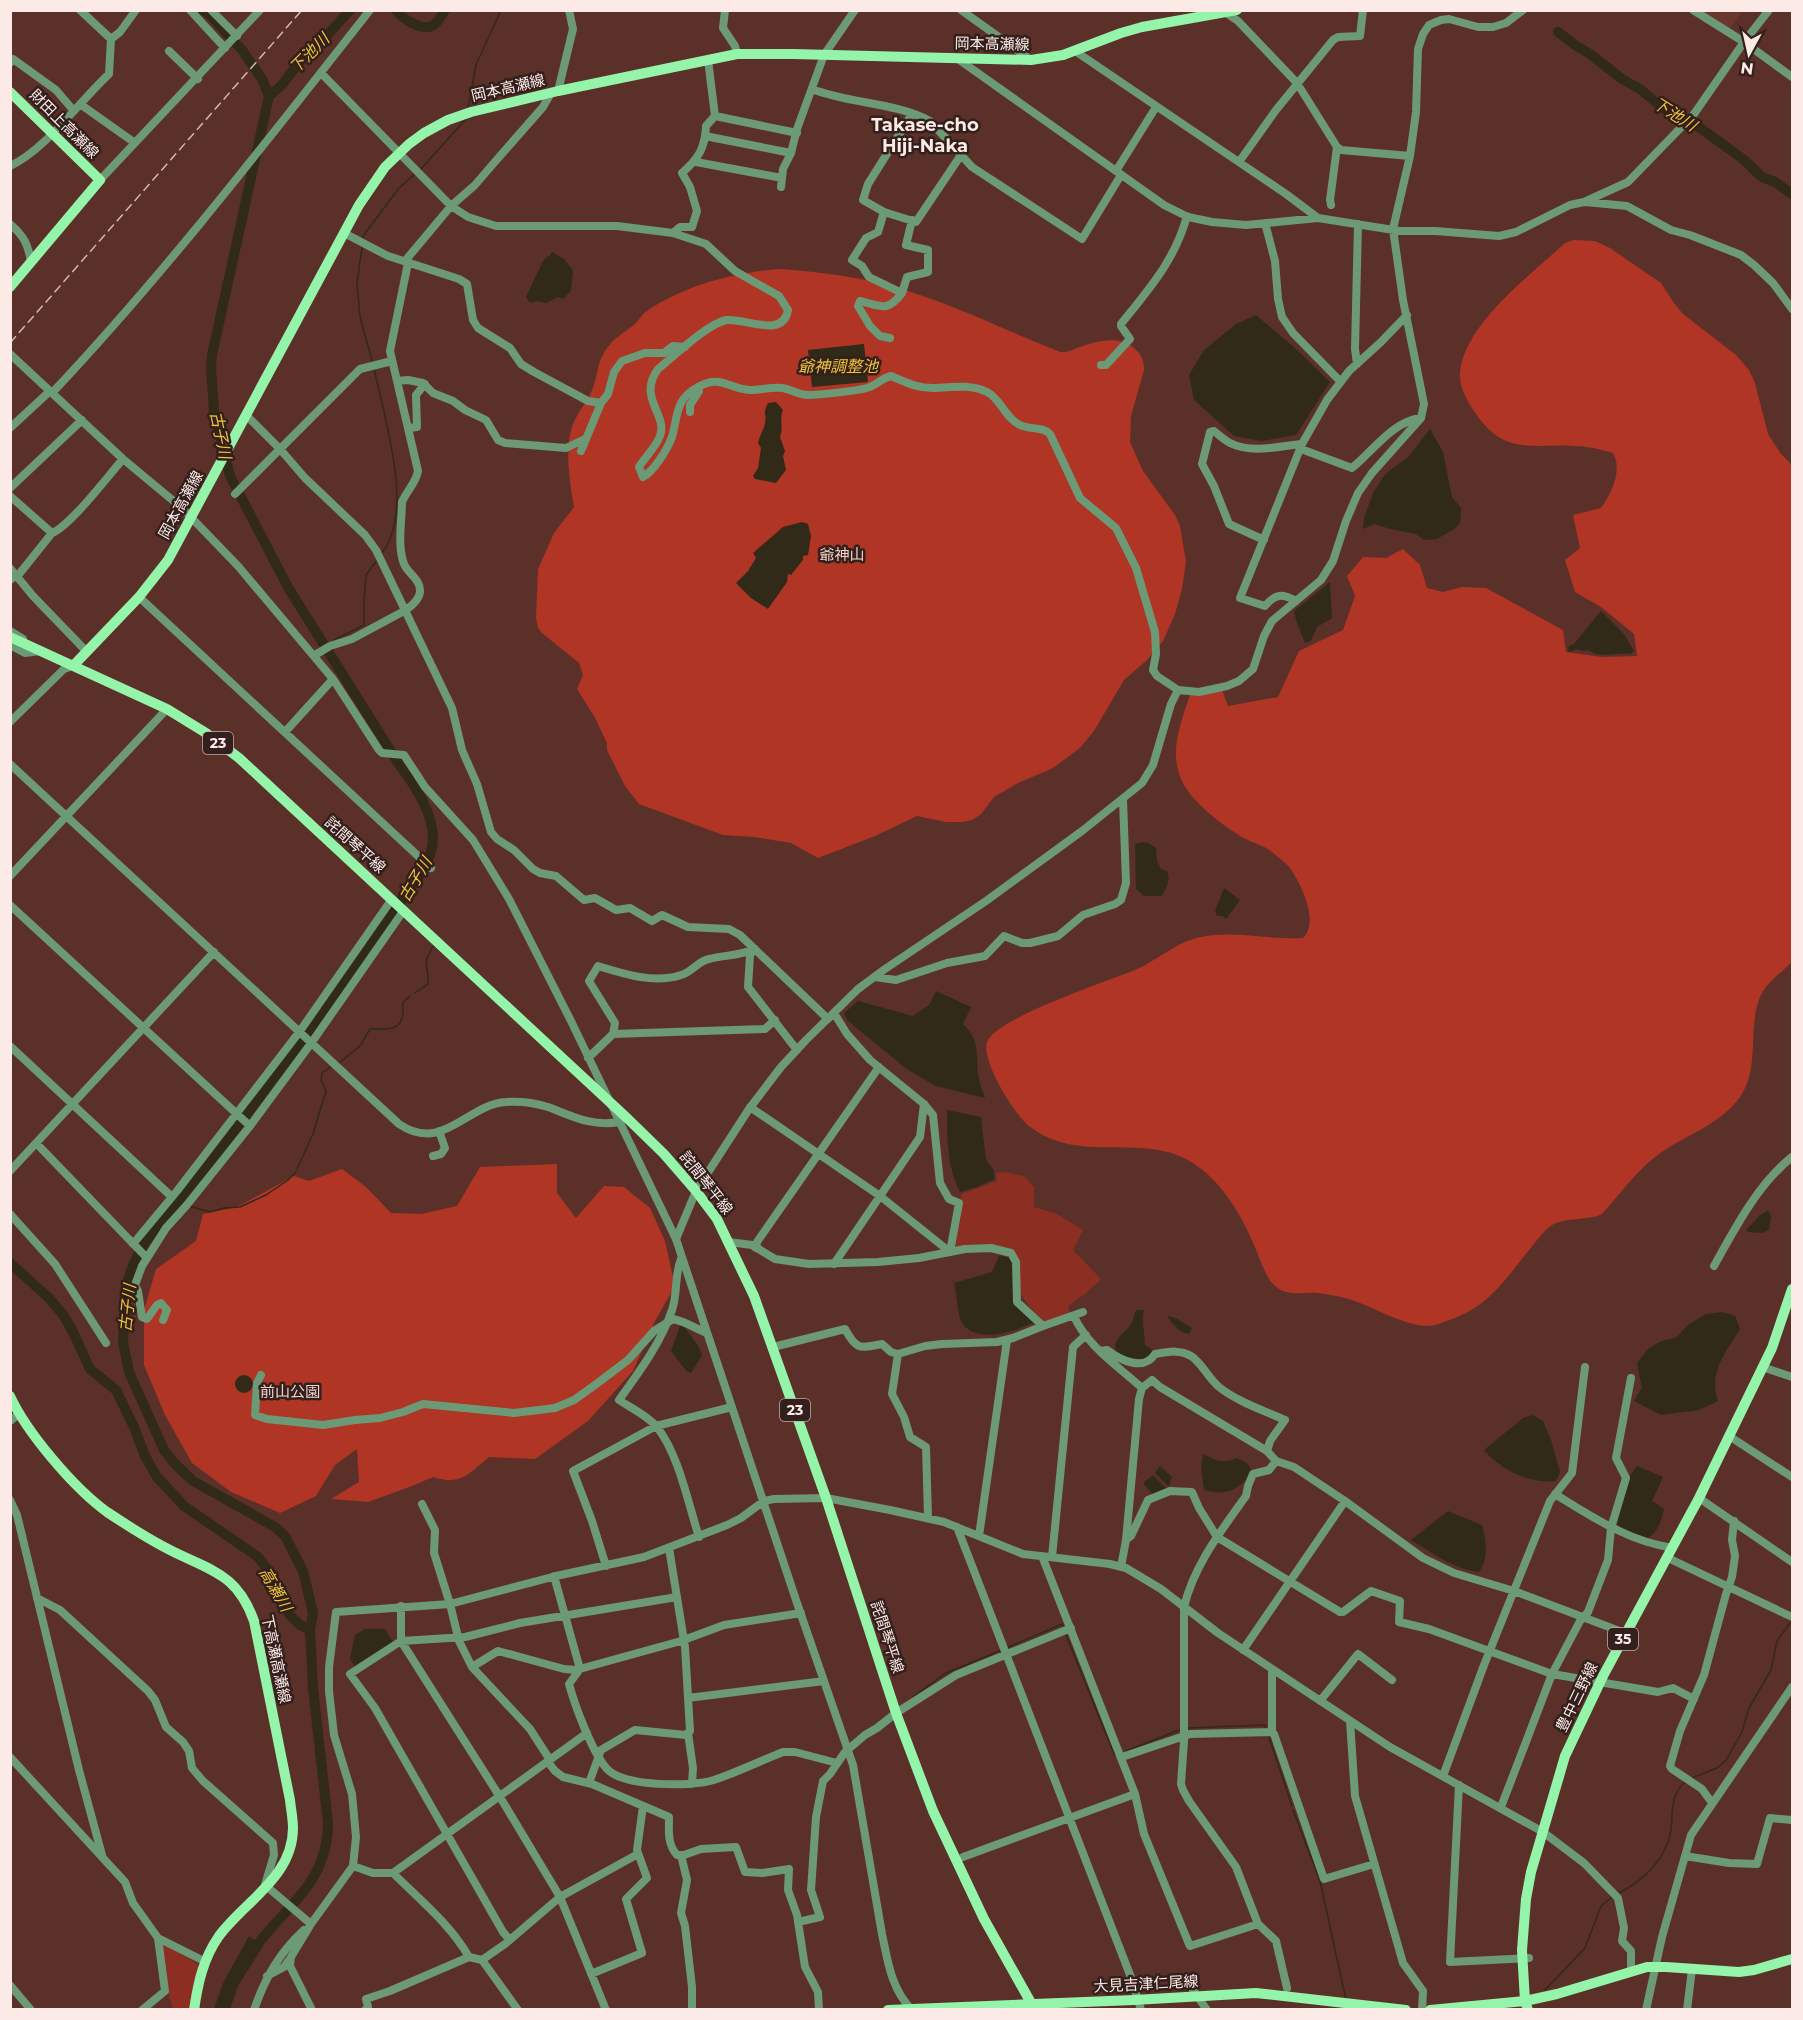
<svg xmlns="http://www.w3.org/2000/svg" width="1803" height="2020" font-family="Montserrat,'Noto Sans JP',sans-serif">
	<rect width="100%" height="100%" fill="#5b3029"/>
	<path fill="#6a362e" d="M1700 11H1743L1729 30Z"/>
	<path fill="#8d2e22" d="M1004 1172 1024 1176 1034 1187V1207L1057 1214 1083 1230 1073 1250 1101 1279 1085 1294 1068 1306 1070 1313 1045 1322C1016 1296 1018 1287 1011 1251H954L961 1217V1194L997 1181 996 1173Z
		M162 1943 201 1966 191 2009H173L167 1989Z"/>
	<path fill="#b03525" d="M1574 240 1595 241 1610 248 1661 283 1674 303 1683 314 1736 355 1749 370 1755 383 1768 434 1781 454 1792 465V962C1783 971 1770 980 1763 991 1745 1023 1762 1066 1740 1097 1720 1125 1685 1135 1659 1154 1637 1170 1620 1194 1602 1214 1587 1221 1565 1217 1552 1225 1543 1231 1536 1242 1529 1250 1505 1280 1487 1308 1449 1320 1442 1323 1434 1326 1427 1326 1399 1325 1369 1303 1341 1297 1333 1295 1325 1294 1318 1293 1303 1292 1286 1297 1274 1285 1264 1275 1260 1258 1254 1245 1241 1214 1222 1182 1193 1163 1144 1131 1080 1166 1029 1126 1014 1114 981 1061 987 1042 996 1018 1108 981 1135 970 1158 960 1176 942 1201 937 1235 930 1269 940 1303 938 1320 922 1301 883 1289 867 1285 862 1278 857 1272 852 1265 846 1256 844 1248 840 1227 830 1190 801 1181 779 1169 751 1181 722 1190 695L1222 690 1228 706 1278 697 1299 651 1343 630 1355 596 1347 576 1363 557 1386 558 1403 549 1420 565 1427 588 1443 592 1462 587 1486 588 1563 630 1566 652 1602 657 1637 656 1634 634 1601 607 1575 592 1565 560 1580 548 1573 515 1601 508C1611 494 1623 470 1613 453 1599 449 1587 446 1573 446 1551 444 1529 449 1509 442 1492 436 1481 422 1472 408 1466 398 1459 386 1460 373 1464 324 1531 275 1565 243Z
		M781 269C821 272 860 277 898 288 954 304 1006 331 1060 352 1069 353 1075 348 1083 346 1100 340 1121 336 1135 349 1142 355 1144 361 1144 370L1131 416 1130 442 1143 471 1175 515 1180 526 1186 562 1182 589 1175 614 1163 641 1147 660 1124 680 1094 731 1080 748 1053 768 1018 783 994 797 981 814 972 820 962 822H946L917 816 875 836 818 858 791 843 754 837 723 835 639 804 625 786 607 750V743L594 716 577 689 583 675 579 663 542 633 538 628 536 618 538 569 554 533 574 507C570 484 565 453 571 430 575 414 589 401 594 385 598 372 597 364 605 351 613 338 624 333 635 324 639 320 642 314 647 311 685 285 736 272 781 269Z
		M557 1164V1193L576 1218 604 1186 624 1187 650 1208 665 1241 675 1286 655 1321 633 1371 588 1421 535 1459 489 1457C468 1474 461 1486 433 1477L412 1486 368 1502 331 1499 359 1482 357 1449 335 1465 316 1496 280 1513 231 1492 192 1463 165 1415 144 1365V1310L156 1269 196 1241 203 1214 237 1207 294 1176 309 1181 342 1169 366 1187 391 1213 421 1214 457 1206 480 1167Z"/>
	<path fill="#312a18" d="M552 252 564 259 573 270 571 291 563 299 558 297 546 303 538 301 530 303 526 297 543 261 548 256 549 257Z
		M1256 315 1295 348 1330 382 1296 435 1262 441 1234 436 1194 400 1189 375 1204 350 1236 324Z
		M864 344 868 382 812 387 808 350Z
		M776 402 783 410C779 419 784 426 780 437L785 451 783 456 786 470 776 483 755 479 753 476 758 468 761 448 758 443C760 435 764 429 765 423 767 413 762 415 768 403Z
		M1430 429 1443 452 1452 497 1461 508 1460 523 1454 529 1437 539 1424 540 1416 534 1390 529 1375 524 1363 529 1364 518 1373 493 1385 474 1408 457Z
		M802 522 808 524 811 536 808 555 803 556V560L791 575 788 574 787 582 768 609 751 598 736 583 748 571 756 558 753 553 783 527Z
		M1330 582 1332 618 1317 627 1311 641 1305 643 1296 620 1294 611Z
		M1601 611 1624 634 1634 651 1630 654C1617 652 1599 659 1588 650L1582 651 1578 649 1568 652 1569 646 1574 644Z
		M1142 842 1148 843 1156 848 1157 861 1161 869 1167 871C1171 880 1167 887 1162 896H1144L1136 889 1135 844Z
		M1224 888 1240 900 1226 919 1222 916H1217L1215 911Z
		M936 991 971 1007 963 1024C980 1040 976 1052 978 1074 979 1082 982 1090 985 1098L936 1086 908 1070 848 1021 844 1013 858 1001 913 1016 929 1005Z
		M947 1110 981 1117 986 1160 993 1169 995 1179 977 1187 960 1192C947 1167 947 1137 947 1110Z
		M1768 1210 1771 1216 1769 1230 1762 1233 1748 1232 1746 1230 1759 1216Z
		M999 1256 1009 1257 1015 1265V1303L1035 1322C1016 1331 974 1346 961 1321 957 1312 957 1294 954 1283L992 1272Z
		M1136 1310H1144C1141 1321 1145 1333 1145 1345L1152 1350 1149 1359C1140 1359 1110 1359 1116 1343 1118 1335 1127 1331 1131 1324 1133 1320 1134 1315 1136 1310Z
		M1722 1312 1735 1316 1740 1329C1726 1352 1708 1373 1718 1401L1699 1410 1661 1415 1634 1401 1642 1388 1637 1363 1648 1349 1659 1342 1677 1337 1689 1324 1706 1314Z
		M1169 1316 1177 1319 1192 1328 1189 1334C1180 1333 1172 1324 1168 1317Z
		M680 1326H684C690 1337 699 1343 702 1355L691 1373 687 1372 671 1351Z
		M235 1384a9 9 0 1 1 18 0a9 9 0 1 1-18 0Z
		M1532 1415 1543 1421 1551 1440 1560 1472 1556 1481C1531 1484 1500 1470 1484 1450L1523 1418Z
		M1203 1454C1217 1461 1222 1464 1237 1458L1247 1463 1252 1471C1240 1491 1225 1496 1204 1490L1201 1467Z
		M1160 1466 1172 1477 1170 1482 1171 1484 1168 1486 1155 1473Z
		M1637 1466 1663 1477 1652 1501 1664 1509C1661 1522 1659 1530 1647 1539L1625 1531 1617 1524 1630 1476Z
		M1153 1475 1168 1490 1154 1496 1143 1483Z
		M1448 1511 1482 1525C1486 1539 1489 1560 1479 1572 1453 1569 1433 1553 1411 1540Z
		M365 1629H385L393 1642 355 1666 350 1659 355 1635Z
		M249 1936 263 1946 238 1986 230 2009H214L223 1983Z"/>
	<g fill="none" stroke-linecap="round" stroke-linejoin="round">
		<path stroke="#312a18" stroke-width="1.5" d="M468 108 476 65 501 10
			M421 169 466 119
			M363 240V236L399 188 415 174
			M362 248 357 283 360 317 373 364
			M374 368C384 418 415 510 382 553
			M334 640 364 625V601L366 575 378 559
			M415 993 428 984C429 963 421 968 433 946
			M339 1063 360 1046 370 1029C380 1028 398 1033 402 1018 404 1013 402 1007 403 1002L410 996
			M297 1169 313 1134 326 1091 321 1080 322 1073 332 1066
			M189 1206 210 1212 224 1208 240 1207 266 1195 288 1180 296 1172
			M1066 1635 1115 1756
			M1006 1648 1062 1624 1063 1626
			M913 1697 946 1673 1002 1650
			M1187 1728 1265 1725V1727
			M1269 1737 1292 1806
			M1126 1751 1179 1730
			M1692 1778 1717 1768 1726 1760 1742 1732 1749 1708 1771 1670 1777 1641 1792 1620
			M1293 1810 1320 1881 1346 2000
			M1619 1893C1643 1881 1667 1858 1671 1830 1673 1812 1670 1795 1685 1782
			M1545 1990 1585 1948 1601 1906 1612 1897"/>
		<path stroke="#312a18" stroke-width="10" d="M203 10 210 15 242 50 262 79 269 96 212 355 211 368 214 411 230 476 289 589 400 766C417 788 440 823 431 852 429 859 424 867 421 873L296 1049 206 1168 145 1242 133 1265 126 1286 123 1342 129 1372 164 1450 174 1463 193 1481 275 1527 285 1536 303 1571 313 1613 310 1630 313 1688 328 1823C327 1887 284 1906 251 1953
			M396 10C402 19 422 31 432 26 438 23 441 16 445 10
			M1558 32 1575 45 1590 54 1622 79 1640 89 1664 109 1681 115 1692 122 1743 159 1762 177 1775 182 1792 194
			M269 96 281 86 308 51H313L350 10
			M10 1263 49 1298 64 1316 73 1332 90 1369 116 1390 134 1427 145 1456 157 1477 184 1506 258 1557 268 1570 289 1614 300 1625 310 1630"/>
		<path stroke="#6c9976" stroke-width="8" d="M80 10 111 39
			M190 10 225 48
			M211 10 237 36
			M725 10 723 28 735 46 737 54
			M961 10 1031 60
			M1769 10 1744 42 1792 77
			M1223 11 1238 21 1297 83 1337 147 1341 150 1410 156
			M169 51 198 79
			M1075 51 1286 194 1318 218
			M958 59 1164 205 1188 217 1212 222 1246 225 1318 218 1400 231H1435L1499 236 1516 232 1570 205 1584 202 1628 182 1694 114 1744 42 1693 10
			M10 63 13 59 56 90 74 111
			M321 73 451 206 468 217 496 226H617L673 233 706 244 735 271 779 296 788 310C783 339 746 318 727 320 708 323 674 356 658 369 637 398 668 414 660 436 656 447 645 457 639 467L643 477C654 471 667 450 672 437 678 416 675 399 698 387 721 374 728 389 750 390 760 390 770 387 782 388 790 389 799 395 808 395 819 395 856 391 867 388 875 386 882 378 891 376 905 382 919 389 936 388 952 387 971 384 987 392 1001 399 1005 418 1020 425 1030 430 1042 426 1050 434L1080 498 1116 528 1136 568 1155 632 1156 654 1153 670 1157 676 1178 690 1199 692 1227 686 1239 681 1253 669 1264 636 1272 621 1321 580 1333 561 1346 521 1358 493 1372 473 1421 418 1424 404 1403 300 1393 229 1410 156 1416 112 1418 49 1423 34 1429 25 1441 20 1449 19 1478 27H1493L1506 23 1523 10
			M812 89C850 104 894 102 930 121L972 167 1082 239 1121 175
			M558 91 573 29 569 10
			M80 104 135 143
			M912 114 868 184 863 200 884 212 916 222 961 155
			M715 116 797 133
			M705 136 791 153
			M696 162 782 178
			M1239 162 1276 110 1333 40 1338 37 1360 36 1363 10
			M10 166C45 150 80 101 109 74L111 39 120 32 136 10
			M1116 171 1156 107
			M100 180 260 10
			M781 187 783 169 791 153 797 129 824 55 855 10
			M1585 202 1627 206 1671 230 1690 235 1741 255 1754 265 1773 283 1792 309
			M1331 205 1330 200 1337 147
			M884 212 878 232 866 238 852 260 862 266 869 277 902 293 907 277 928 272V250L906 245 912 220
			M1265 223 1275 261 1278 299 1282 317 1293 333 1340 381
			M10 224C24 236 28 244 31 262
			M344 233 388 256 459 279 467 284 473 320 478 328 510 348 521 364 534 372 588 401 601 403 581 451
			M673 233 680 227H692L697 211 690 187 682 173C699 158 705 148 706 126L715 116 708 60
			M405 261 451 206 475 185 493 164 543 107 551 93
			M890 338 880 336 870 326 858 306 860 301C881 306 887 313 902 293
			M10 354 123 459 182 508 238 566 333 679 379 750 382 753 404 755 425 787 473 840 509 899 571 1021 676 1239 797 1603 853 1765 882 1934C888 1962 891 1989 912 2010
			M1357 364 1355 349 1358 224
			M1101 365H1106L1130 339 1121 326V324C1149 289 1175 260 1187 216
			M397 381 408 380 423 383 433 393 453 401 465 410 486 420 498 440 505 443 566 448 585 439
			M52 393C166 272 267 141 370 10
			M601 403 608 394 614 372 622 361 645 353H664L673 346 685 347
			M690 412V405L699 391 697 388
			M247 416 280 449 305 478 365 535 376 550 452 708 462 750 477 784 491 832 497 839 514 850 533 869 540 873 556 876 584 900 595 898 616 910 630 908 652 921 662 915 688 927 729 929 740 935 828 1019
			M10 428 50 391
			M409 428 417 427 416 395 425 384
			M1301 449 1352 468C1373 451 1393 421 1421 418
			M10 488 82 420
			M235 494 360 369 392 361
			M10 496 52 533
			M1264 540 1229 524 1214 486 1202 464 1210 432 1214 431C1219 435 1224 440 1230 443 1252 454 1279 446 1302 444
			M10 568 33 596 87 652
			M10 580 20 573 52 533C71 525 108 476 123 459
			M139 597 431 868
			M1296 601C1282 593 1275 594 1265 606L1240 598 1302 444 1327 400 1349 371 1381 342 1407 315
			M10 631 23 639
			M10 645 25 653 40 651
			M315 655 330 646 352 639 406 610C412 605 419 600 420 592 421 579 408 574 404 564 397 546 402 520 402 502 407 490 416 483 418 471L390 351 408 263
			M10 722 64 669 73 666
			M285 732 333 679
			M10 764 399 1124C443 1154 467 1104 506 1102 519 1101 535 1103 548 1107 572 1116 592 1127 619 1122
			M10 876 167 709
			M10 905 250 1126
			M754 949 750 955 748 987 797 1050
			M875 977 896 980 947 963 985 956 1004 936 1022 943H1030L1058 936 1083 915 1115 904 1121 900 1126 883 1123 799
			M834 1013 847 1034 870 1060 924 1104 933 1115 940 1183 949 1199 959 1203 950 1252
			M613 1034 765 1029 775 1020
			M10 1046 172 1197
			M588 1058 613 1034 615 1023 589 981 598 966C624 974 654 984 681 975 692 972 698 961 709 959 725 955 739 956 755 949
			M750 1107 880 1196 950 1252
			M36 1143 147 1258
			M433 1156 441 1154 445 1148 439 1131
			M10 1171 214 952
			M10 1214 55 1264 106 1343
			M676 1239 696 1191 749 1109 781 1067 806 1040 858 989 885 969 986 901 1082 831 1142 783 1153 765 1171 704 1178 690
			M729 1242 752 1245 775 1259 809 1264 878 1262 919 1258 965 1249 991 1248 1011 1253 1016 1262 1017 1302 1043 1326 1083 1312
			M133 1244 177 1191 300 1031 392 899
			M756 1248 757 1242 879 1067
			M681 1259C674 1276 678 1293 672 1310 661 1343 639 1372 619 1400 631 1408 648 1416 657 1427 679 1455 688 1503 699 1537
			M834 1264 920 1137 924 1104
			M1714 1266C1735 1228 1758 1184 1792 1157
			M1074 1316C1086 1345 1119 1367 1142 1388
			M163 1320 167 1310 161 1303 157 1305 147 1319 142 1317 138 1291 135 1285 142 1266 166 1228 186 1206 250 1126 312 1042 404 910
			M773 1347 845 1329C857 1351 860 1348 882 1344L891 1352 898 1354 925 1346 942 1344 997 1342 1013 1338 1043 1326
			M1100 1351 1107 1350C1120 1360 1144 1372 1155 1354 1168 1352 1179 1349 1191 1356 1201 1362 1209 1379 1219 1387 1238 1402 1263 1410 1285 1420L1270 1441 1267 1451
			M898 1354 892 1394 904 1417 910 1437 926 1447 928 1518
			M1762 1367 1792 1377
			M261 1375 257 1383 255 1415 267 1419 323 1425 355 1420 380 1418 403 1412 423 1404 514 1413 555 1408 574 1400 595 1385 628 1360 654 1331 673 1319C687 1322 694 1328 707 1333
			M10 1421 19 1414
			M1729 1436 1792 1477
			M1276 1461 1269 1470 1253 1474 1248 1486 1246 1496C1221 1531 1194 1565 1184 1607V1741L1181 1784 1183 1790 1189 1801 1236 1867 1258 1924 1276 1941 1287 1988
			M1555 1494C1594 1518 1628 1541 1673 1548
			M1699 1498 1792 1562
			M10 1500 17 1515 79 1770 102 1855
			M422 1504 435 1530 434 1553 450 1604 459 1641 472 1667 530 1729 550 1760
			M957 1527 1132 1980 1141 2010
			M979 1536 1007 1340
			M1126 1540 1131 1536 1148 1500 1170 1491 1192 1492 1199 1508 1217 1537 1340 1612H1343L1371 1591 1400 1601 1399 1622 1429 1629 1552 1674 1658 1692 1673 1688 1694 1699
			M1042 1556 1135 1794 1144 1834 1189 1944 1190 1946 1258 1924
			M1052 1557 1073 1347 1086 1335
			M1668 1558 1792 1617
			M606 1566 592 1521 573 1471 656 1426 732 1407
			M1121 1567 1126 1540 1139 1399 1142 1388 1152 1380 1160 1387 1267 1451 1276 1461 1294 1467 1345 1501 1423 1558 1454 1573 1514 1591 1630 1635
			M554 1576 580 1669 569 1684C575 1706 592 1752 607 1769 624 1787 691 1787 714 1780 738 1772 760 1761 783 1752H795L837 1763
			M37 1598 60 1610 148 1691 155 1700 166 1727 183 1742 189 1751 192 1768 203 1781 273 1843 274 1855 265 1885 311 1924
			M401 1606V1641L500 1797 560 1897 606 2010
			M1243 1650 1345 1501
			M472 1667 498 1651 564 1669 576 1670 681 1641 724 1625 801 1613
			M1272 1669V1732L1274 1734 1324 1879 1374 1864
			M688 1698 824 1681
			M1320 1701 1358 1654 1392 1680
			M1350 1721 1355 1796 1403 1963 1423 1991 1422 2010
			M688 1733 693 1768 692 1784
			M10 1757 125 1882 133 1903 158 1938 204 1961
			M1122 1757 1190 1734 1272 1732
			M548 1762 555 1771 563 1777 592 1784 669 1817C669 1831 667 1844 677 1855H684L701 1849 736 1847 745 1872 762 1873 789 1869 788 1890 797 1915 805 1967 818 1992 819 2010
			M1443 1776 1484 1665 1550 1501 1572 1473 1585 1367
			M589 1783 601 1750 635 1730 686 1735 690 1731 685 1647 669 1548
			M1459 1785 1450 1962 1529 1958
			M1712 1803 1702 1789 1672 1769 1670 1766 1680 1731 1704 1675 1726 1594 1732 1577 1735 1556 1732 1540 1734 1521
			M1501 1807 1552 1674 1580 1621 1588 1612 1608 1560 1611 1528 1626 1478 1616 1458 1631 1378
			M681 1855 687 1880 681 1913 685 1926 692 1987V2010
			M1685 1856 1729 1863 1757 1864 1770 1818 1792 1820
			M963 1857 1135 1794
			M353 1866 373 1873H393L587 1733
			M393 1873C420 1900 450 1924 469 1957
			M798 1922 820 1917 811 1890 816 1817 823 1781 830 1774 845 1752 865 1735 877 1728 896 1713 956 1675 1071 1628
			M510 1940 503 1932 375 1708 350 1674 401 1641 465 1637 520 1623 677 1597
			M482 1960 505 1944 560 1897 638 1854
			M591 1974 642 1953 626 1899 647 1878 637 1850 643 1806
			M267 1976 284 1967 289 1960
			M10 1985 31 2010
			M1193 1990 1207 2010
			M142 2010 165 1991 158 1938
			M254 2010C265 1978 279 1953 304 1930
			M312 2010 290 1966 291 1957 311 1924 353 1866 356 1837 352 1794 334 1735 329 1691V1667L336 1612 450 1604 556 1576 644 1557 727 1525 741 1518 764 1501 774 1499 826 1498 890 1510 944 1522 1023 1554 1110 1564 1126 1568 1161 1589 1218 1633 1390 1747 1543 1832 1584 1863 1618 1898 1624 1928 1622 1941 1631 1951V1971
			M365 2010 368 2007 366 1999 390 1991 469 1957 482 1960 518 2010
			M1646 2010 1662 1937 1691 1835 1792 1687
			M1687 2010 1692 1969"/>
		<path stroke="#93f4aa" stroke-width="10" d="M10 92 100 180 10 287
			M10 637 167 709 206 733 239 758 628 1119 664 1154 696 1191 717 1219 754 1296 826 1498 896 1713 933 1811 984 1919 1035 2010
			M73 666 139 597 168 560 359 205 385 167 409 144 424 133 448 120 471 112 558 91 737 54H793L1031 60 1063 55 1121 33 1142 27 1237 10
			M10 1396C27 1433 74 1488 107 1512 128 1526 148 1539 170 1550 211 1571 237 1573 254 1621L290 1800C291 1810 293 1819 293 1828 293 1877 245 1901 219 1936 203 1959 198 1983 194 2010
			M888 2010 1134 2000 1256 1993 1406 2010
			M1430 2010 1525 2001 1557 1994 1647 1967H1666L1739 1972 1754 1970 1792 1959
			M1528 2010 1525 2001 1522 1950 1526 1899 1531 1872 1565 1756 1604 1674 1699 1498 1772 1348 1792 1289"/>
		<path stroke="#d1b8b4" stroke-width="1.5" stroke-dasharray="9 4.5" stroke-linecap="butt" d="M10 343 302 10"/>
	</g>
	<g text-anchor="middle" stroke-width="5" stroke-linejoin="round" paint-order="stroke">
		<g fill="#331f1b" stroke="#c0adaa" stroke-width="1.5">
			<rect x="203" y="732" width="30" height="22" rx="4.5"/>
			<rect x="780" y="1399" width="30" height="22" rx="4.5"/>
			<rect x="1608" y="1628" width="30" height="22" rx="4.5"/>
		</g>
		<g font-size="14" font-weight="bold" fill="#fceae7">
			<text x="218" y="748">23</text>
			<text x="795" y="1415">23</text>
			<text x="1623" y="1644">35</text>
		</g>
		<g font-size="15" fill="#fceae7" stroke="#331f1b">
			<text transform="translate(992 44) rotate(1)" y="5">岡本高瀬線</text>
			<text transform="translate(508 88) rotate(-13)" y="5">岡本高瀬線</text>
			<text transform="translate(64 124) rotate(45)" y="5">財田上高瀬線</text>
			<text transform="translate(181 505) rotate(-61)" y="5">岡本高瀬線</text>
			<text transform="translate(355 845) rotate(42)" y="5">詫間琴平線</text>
			<text transform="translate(706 1183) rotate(52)" y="5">詫間琴平線</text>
			<text transform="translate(887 1637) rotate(72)" y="5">詫間琴平線</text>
			<text transform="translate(276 1659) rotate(78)" y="5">下高瀬高瀬線</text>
			<text transform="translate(1577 1697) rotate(-64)" y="5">豊中三野線</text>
			<text transform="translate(1146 1984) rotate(-3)" y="5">大見吉津仁尾線</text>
		</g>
		<g font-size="15" fill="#f1d0ca" stroke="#331f1b">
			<text x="842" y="560">爺神山</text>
			<text x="290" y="1397">前山公園</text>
		</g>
		<g font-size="16" font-style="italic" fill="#efc43a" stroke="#331f1b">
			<text transform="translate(309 53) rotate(-45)" y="6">下池川</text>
			<text transform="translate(1675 114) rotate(32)" y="6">下池川</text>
			<text x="838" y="372">爺神調整池</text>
			<text transform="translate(221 435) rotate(78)" y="6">古子川</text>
			<text transform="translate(415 879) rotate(-59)" y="6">古子川</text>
			<text transform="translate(127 1308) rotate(-84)" y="6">古子川</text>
			<text transform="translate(276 1589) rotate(60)" y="6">高瀬川</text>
		</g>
		<g font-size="18" font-weight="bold" fill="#fceae7" stroke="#331f1b">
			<text x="925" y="131">Takase-cho<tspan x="925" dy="21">Hiji-Naka</tspan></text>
		</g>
	</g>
	<rect width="1803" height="2020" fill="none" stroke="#fceae7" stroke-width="24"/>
	<g transform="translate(1749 54) rotate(188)" stroke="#331f1b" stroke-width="4.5" paint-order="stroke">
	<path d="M0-4.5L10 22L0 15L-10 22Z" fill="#fceae7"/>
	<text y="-9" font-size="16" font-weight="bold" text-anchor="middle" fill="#fceae7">N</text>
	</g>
</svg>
